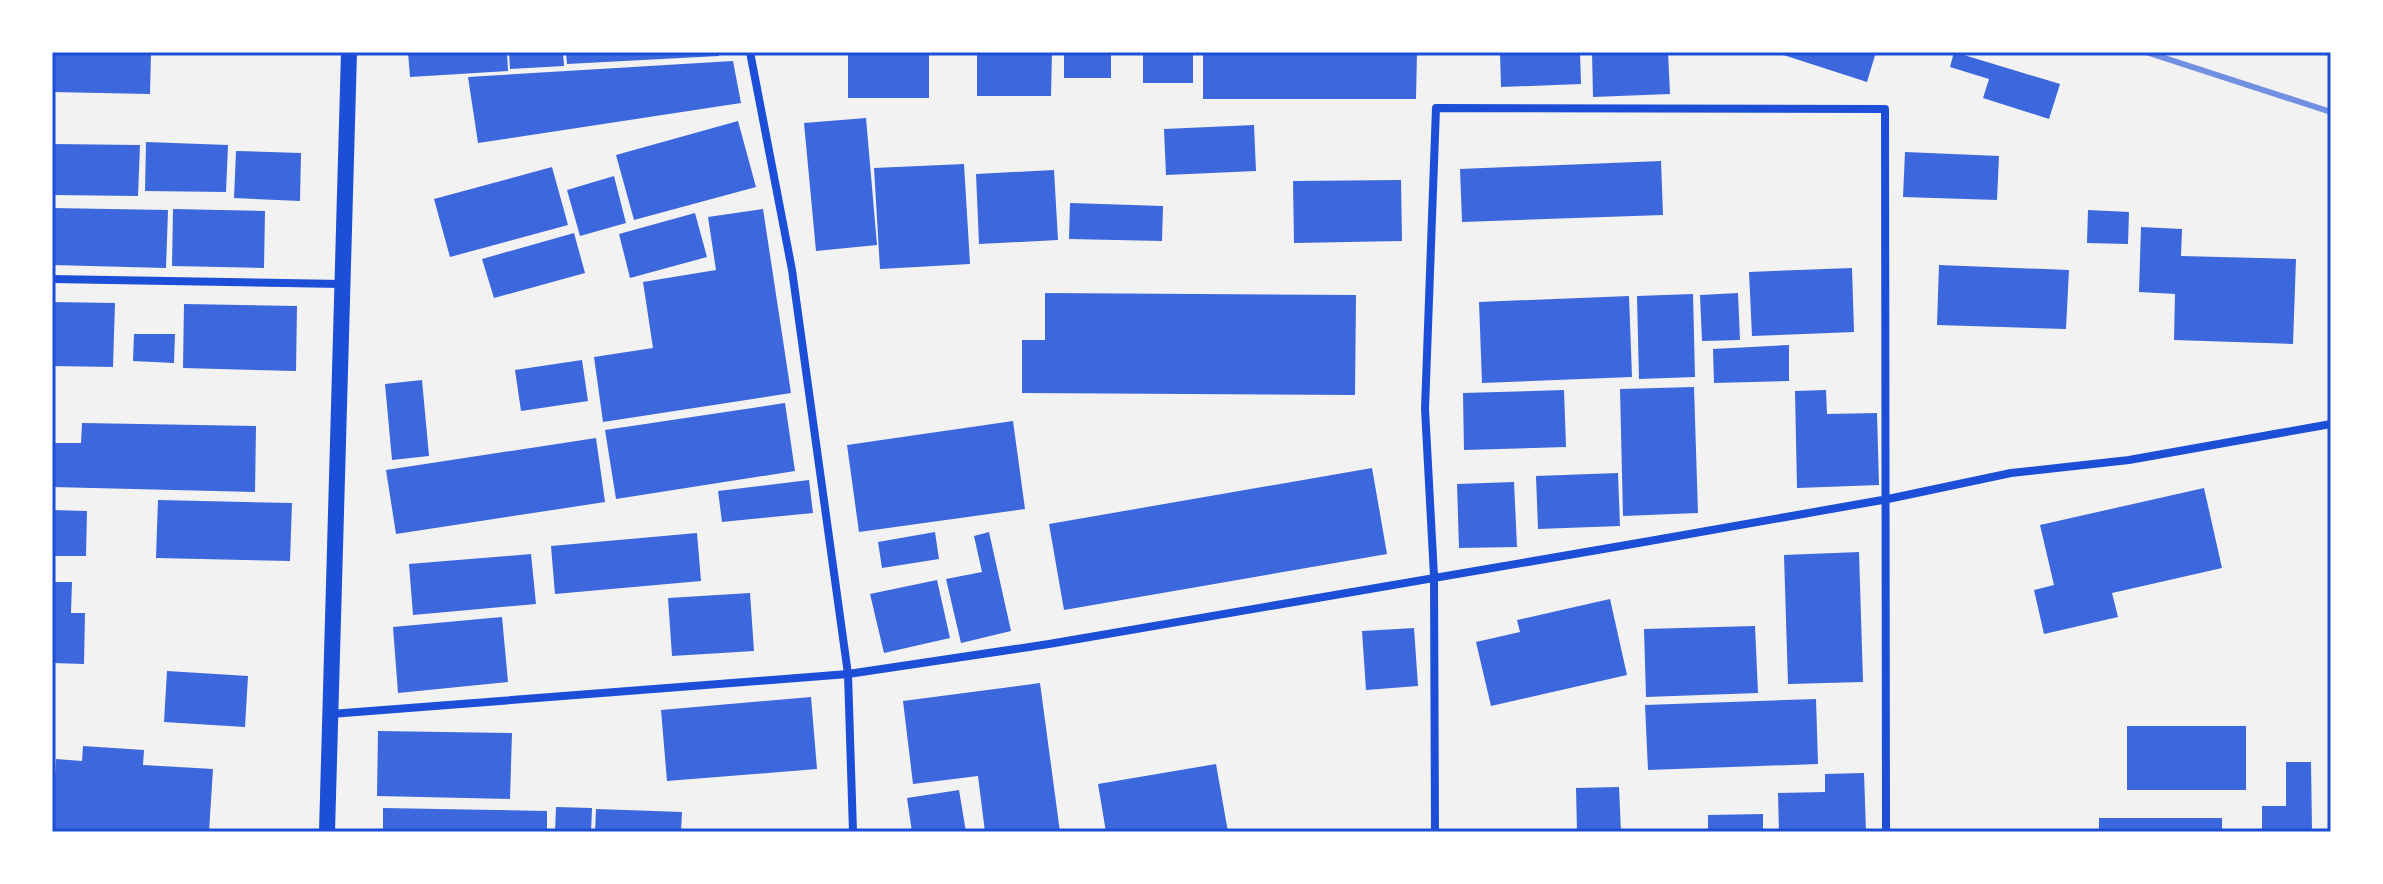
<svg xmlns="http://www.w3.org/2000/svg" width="2383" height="884" font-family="'Fira Sans',sans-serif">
	<rect width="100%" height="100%" fill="#f2f2f2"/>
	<path fill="#3d67dc" d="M52 52H151L150 94 52 92Z
		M408 52H507L508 71 410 77Z
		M509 52H563L564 66 510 69Z
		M566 52H718L719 56 567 64Z
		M848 52H929V98H848Z
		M977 52H1052L1051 96H977Z
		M1064 52H1111V78H1064Z
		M1143 52H1193V83H1143Z
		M1203 52H1417L1416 99H1203Z
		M1500 52H1580L1581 84 1501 87Z
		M1592 52H1668L1670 94 1593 97Z
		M1774 52H1876L1867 82Z
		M1954 52 2060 84 2049 119 1983 98 1989 79 1950 67Z
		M733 61 741 103 478 143 468 77Z
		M866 118 877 245 816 251 804 123Z
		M738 121 756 187 634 220 616 155Z
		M1254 125 1256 171 1166 175 1164 129Z
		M146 142 228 145 226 192 145 191Z
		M52 144 140 145 138 196 52 195Z
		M236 151 301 153 300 201 234 198Z
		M1905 152 1999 156 1997 200 1903 197Z
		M1661 161 1663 215 1462 222 1460 169Z
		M964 164 970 264 880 269 874 168Z
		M552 167 568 225 450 257 434 199Z
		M1054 170 1058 240 979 244 976 174Z
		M614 176 626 223 580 236 567 190Z
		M1401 180 1402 241 1294 243 1293 181Z
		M1070 203 1163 206 1162 241 1069 239Z
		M52 208 168 210 166 268 52 265Z
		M173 209 265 211 264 268 172 266Z
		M763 209 791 393 603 422 594 357 653 348 643 282 716 270 708 217Z
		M2088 210 2129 212 2128 244 2087 243Z
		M695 213 707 257 630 278 619 234Z
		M2141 227 2182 229 2181 256 2296 259 2293 344 2174 340 2175 294 2139 292Z
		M574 233 585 273 494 298 482 259Z
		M1939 265 2069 270 2066 329 1937 325Z
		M1852 268 1854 332 1752 336 1749 272Z
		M1045 293 1356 295 1355 395 1022 393V340H1045Z
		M1738 293 1740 340 1702 341 1700 295Z
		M1693 294 1695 377 1639 379 1637 296Z
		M1629 296 1632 377 1482 383 1479 302Z
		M52 302 115 303 113 367 52 366Z
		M184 304 297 306 296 371 183 368Z
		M134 334H175L174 363 133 361Z
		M1789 345V381L1714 383 1713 349Z
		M582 360 588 401 521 411 515 370Z
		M422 380 429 456 392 460 385 384Z
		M1694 387 1698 513 1623 516 1620 389Z
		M1564 390 1566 447 1464 450 1463 393Z
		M1826 390 1827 414 1877 413 1879 485 1797 488 1795 391Z
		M785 403 795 471 616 499 605 430Z
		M1013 421 1025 509 859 532 847 445Z
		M82 423 256 426 255 492 52 487V443H81Z
		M596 438 605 502 396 534 386 470Z
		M1372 468 1387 554 1064 610 1049 524Z
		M1618 473 1620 526 1538 529 1536 476Z
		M809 480 813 513 722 522 718 491Z
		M1514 482 1517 547 1459 548 1457 484Z
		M2204 488 2222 568 2112 593 2118 617 2044 634 2034 590 2054 585 2040 525Z
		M158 500 292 503 290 561 156 558Z
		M52 510 87 511 86 556H52Z
		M935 532 939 559 882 568 878 542Z
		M989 532 1011 631 961 643 946 579 982 572 974 536Z
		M697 533 701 581 555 594 551 546Z
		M1859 552 1863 682 1788 684 1784 555Z
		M531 554 536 604 413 615 409 564Z
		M937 580 950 638 884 653 870 594Z
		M52 582H72L71 613H85L84 664 52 663Z
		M750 593 754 651 672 656 668 598Z
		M1610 599 1627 675 1491 706 1476 642 1520 632 1517 620Z
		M502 617 508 682 398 693 393 627Z
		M1755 626 1758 693 1646 697 1644 629Z
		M1414 628 1418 686 1366 690 1362 631Z
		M167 671 248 676 245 727 164 722Z
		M1040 683 1060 832H985L978 776 913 784 903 701Z
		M811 697 817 769 667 781 661 710Z
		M1816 699 1818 764 1648 770 1645 705Z
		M2127 726H2246V790H2127Z
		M378 731 512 733 510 799 377 796Z
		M83 746 144 750 143 765 213 769 209 832 52 829 56 759 82 761Z
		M2286 762H2311L2312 832H2262V806H2286Z
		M1216 764 1228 832H1106L1098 784Z
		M1864 773 1866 832H1779L1778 793 1825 792V774Z
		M1619 787 1621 832H1577L1576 788Z
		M959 790 966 832H912L907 798Z
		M556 807 592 808 591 832H555Z
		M383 808 547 811V832H383Z
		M596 809 682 812 681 832H595Z
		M1763 814V832H1708V815Z
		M2099 818H2222V832H2099Z"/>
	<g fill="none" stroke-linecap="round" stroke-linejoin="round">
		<path stroke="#1d4ed8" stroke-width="8" d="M750 52 792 270 848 674 853 832
			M52 279 342 284
			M331 714 848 674 1049 644 1644 542 1888 499 2011 473 2129 460 2331 424
			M1435 832 1434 576 1425 409 1436 108 1885 109 1886 832"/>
		<path stroke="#1d4ed8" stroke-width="16" d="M327 832 349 52"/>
		<path stroke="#7290e2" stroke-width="6" d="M2146 52 2331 112"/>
	</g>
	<rect width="2383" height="884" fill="none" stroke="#ffffff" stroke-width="108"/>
	<rect x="54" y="54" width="2275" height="776" fill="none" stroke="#1d4ed8" stroke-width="3"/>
</svg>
